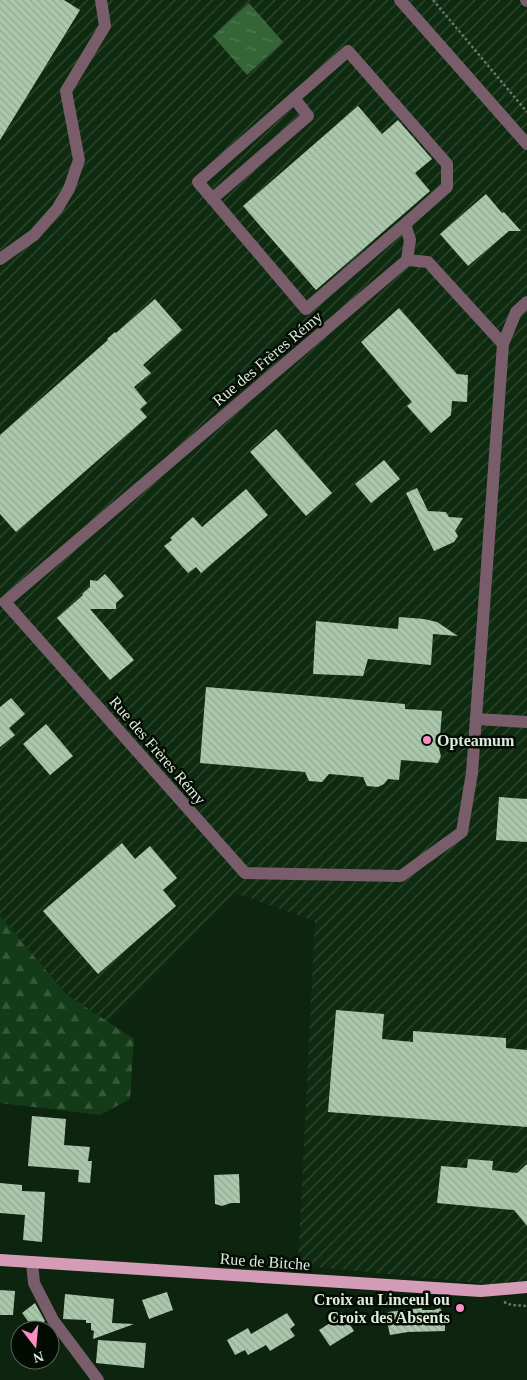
<svg xmlns="http://www.w3.org/2000/svg" width="527" height="1380" font-family="Georgia,serif">
	<defs>
		<pattern id="industrial-furrows" width="10" height="10" patternUnits="userSpaceOnUse" patternTransform="scale(1.25)"><rect width="10" height="10" fill="#0e2b10"/><path d="M-1 1l2-2M0 10L10 0M9 11l2-2" fill="none" stroke="#314a32"/></pattern>
		<pattern id="forest-firs" width="22" height="20" patternUnits="userSpaceOnUse" patternTransform="scale(1.25)"><rect width="22" height="20" fill="#143b17"/><path d="M5 1l3.5 6h-7zM16 11l3.5 6h-7z" fill="#365838"/></pattern>
		<pattern id="water-ripples" width="26" height="14" patternUnits="userSpaceOnUse" patternTransform="scale(1.25)"><rect width="26" height="14" fill="#356537"/><path d="M2 4q2-2 4 0t4 0M15 11q2-2 4 0t4 0" fill="none" stroke="#527b54"/></pattern>
		<pattern id="building-back-hatch" width="6" height="6" patternUnits="userSpaceOnUse" patternTransform="scale(1.25)"><rect width="6" height="6" fill="#acc8ac"/><path d="M-1 5l2 2M0 0l6 6M5-1l2 2" fill="none" stroke="#92a892"/></pattern>
	</defs>
	<rect width="100%" height="100%" fill="#0d240e"/>
	<path fill="url(#industrial-furrows)" d="M0 0H527V1288L298 1265 315 921 235 893 109 1023 67 995 0 916Z"/>
	<path fill="url(#forest-firs)" d="M0 916 67 995 134 1039 130 1099 100 1115 0 1103Z"/>
	<path fill="url(#water-ripples)" d="M249 3 283 42 247 75 213 36Z"/>
	<path fill="url(#building-back-hatch)" d="M0 0H64L80 10 0 140Z
		M358 106 382 134 398 120 432 159 415 173 430 191 316 290 243 206Z
		M486 194 502 213 504 212 521 231H509L468 266 440 234Z
		M155 299 182 330 143 365 151 373 134 387 147 403 140 409 147 417 16 532 0 514V435L108 340 107 339 115 332 116 333Z
		M399 308 457 374 468 375 467 402 452 401 451 415 431 433 407 406 412 402 361 342Z
		M276 429 332 493 306 516 250 452Z
		M384 460 400 479 371 503 355 484Z
		M417 488 428 511 446 512 449 517 463 518 455 531 458 536 454 542 434 551 406 493Z
		M246 489 268 515 201 573 196 567 188 573 164 546 172 540 170 538 193 517 202 527Z
		M105 574 124 596 116 603V609H90L134 660 110 680 57 618 83 595 82 594 90 587V580L97 581Z
		M399 617 424 619 437 622 458 636 433 634 431 665 368 659 363 676 313 674 316 621 398 629Z
		M206 687 405 704V709L442 711 439 749 441 756 438 763 401 760 399 780 388 779 384 784 378 787 367 786 363 777 329 774 322 782 309 781 305 772 200 763Z
		M11 698 25 714 9 728 15 735 0 747V707Z
		M46 724 73 756 50 775 23 744Z
		M499 797 527 799V842L496 840Z
		M122 843 135 859 150 846 177 878 163 890 176 906 98 974 43 911Z
		M336 1010 384 1014 382 1039 413 1042V1031L506 1038V1048L527 1050V1127L328 1112Z
		M32 1116 66 1119 64 1145 90 1147 88 1161H92L90 1183 78 1182 79 1170 28 1166Z
		M468 1159 493 1161 492 1170 517 1173 527 1164V1226L514 1210 437 1203 441 1166 467 1168Z
		M239 1174 240 1203H231L222 1206 215 1204 214 1175Z
		M0 1183 22 1185V1191L45 1192 42 1242 23 1240 25 1215 0 1213Z
		M0 1290 15 1291 13 1315H0Z
		M167 1292 173 1310 149 1319 142 1300Z
		M65 1294 114 1299 112 1323 134 1324 93 1339 94 1331 91 1330V1323H86V1320L63 1319Z
		M35 1303 45 1321 34 1329 22 1313Z
		M422 1308V1310H434L440 1308 445 1317V1331L408 1332 390 1335 386 1317 388 1312Z
		M342 1312 354 1331 330 1346 319 1330 330 1323 328 1320Z
		M287 1313 295 1325 290 1329 295 1336 270 1351 266 1345 248 1355 245 1350 235 1355 227 1340 248 1328 251 1334Z
		M98 1340 146 1343 144 1368 96 1363Z"/>
	<g fill="none" stroke-linecap="round" stroke-linejoin="round">
		<path stroke="#667967" stroke-width="2.5" stroke-dasharray="2.5 2.5" stroke-linecap="butt" d="M433 0 527 112
			M504 1302 511 1305 527 1306"/>
		<path stroke="#795d6a" stroke-width="12" d="M400 0 527 144
			M526 0 527 1
			M212 199 308 116 294 98
			M405 224 306 309 198 182 348 51 447 164V187L405 224 410 240 407 260
			M0 259 34 235 57 209 69 189 79 160 66 91 105 26 101 0
			M503 344 428 262 407 260 5 602 245 873 401 876 462 832 472 773 503 344 516 312 527 302
			M476 719 527 722
			M32 1262 34 1283 53 1320 98 1380"/>
		<path stroke="#d59cb7" stroke-width="12" d="M0 1260 481 1291 527 1287"/>
	</g>
	<g fill="#fb8fc5" stroke="#030b03" stroke-width="2">
		<circle cx="427" cy="740" r="5"/>
		<circle cx="460" cy="1308" r="5"/>
	</g>
	<g text-anchor="middle" stroke-width="5" stroke-linejoin="round" paint-order="stroke">
		<g font-size="16" fill="#ddebdd" stroke="#030b03">
			<text transform="translate(267 358) rotate(-40)" y="6">Rue des Frères Rémy</text>
			<text transform="translate(158 750) rotate(49)" y="6">Rue des Frères Rémy</text>
			<text transform="translate(265 1261) rotate(4)" y="6">Rue de Bitche</text>
		</g>
		<g font-size="16" font-weight="bold" fill="#ddebdd" stroke="#030b03" text-anchor="start">
			<text x="437" y="746">Opteamum</text>
			<text x="450" y="1305" text-anchor="end">Croix au Linceul ou<tspan x="450" dy="18">Croix des Absents</tspan></text>
		</g>
	</g>
	<g transform="translate(35 1345) rotate(164)"><circle r="24" fill="#030b03" stroke="#5a655a"/>
	<path d="M0-4L9 19L0 12L-9 19Z" fill="#fb8fc5"/>
	<text y="-8" font-size="14" font-weight="bold" text-anchor="middle" fill="#ddebdd">N</text>
	</g>
</svg>
